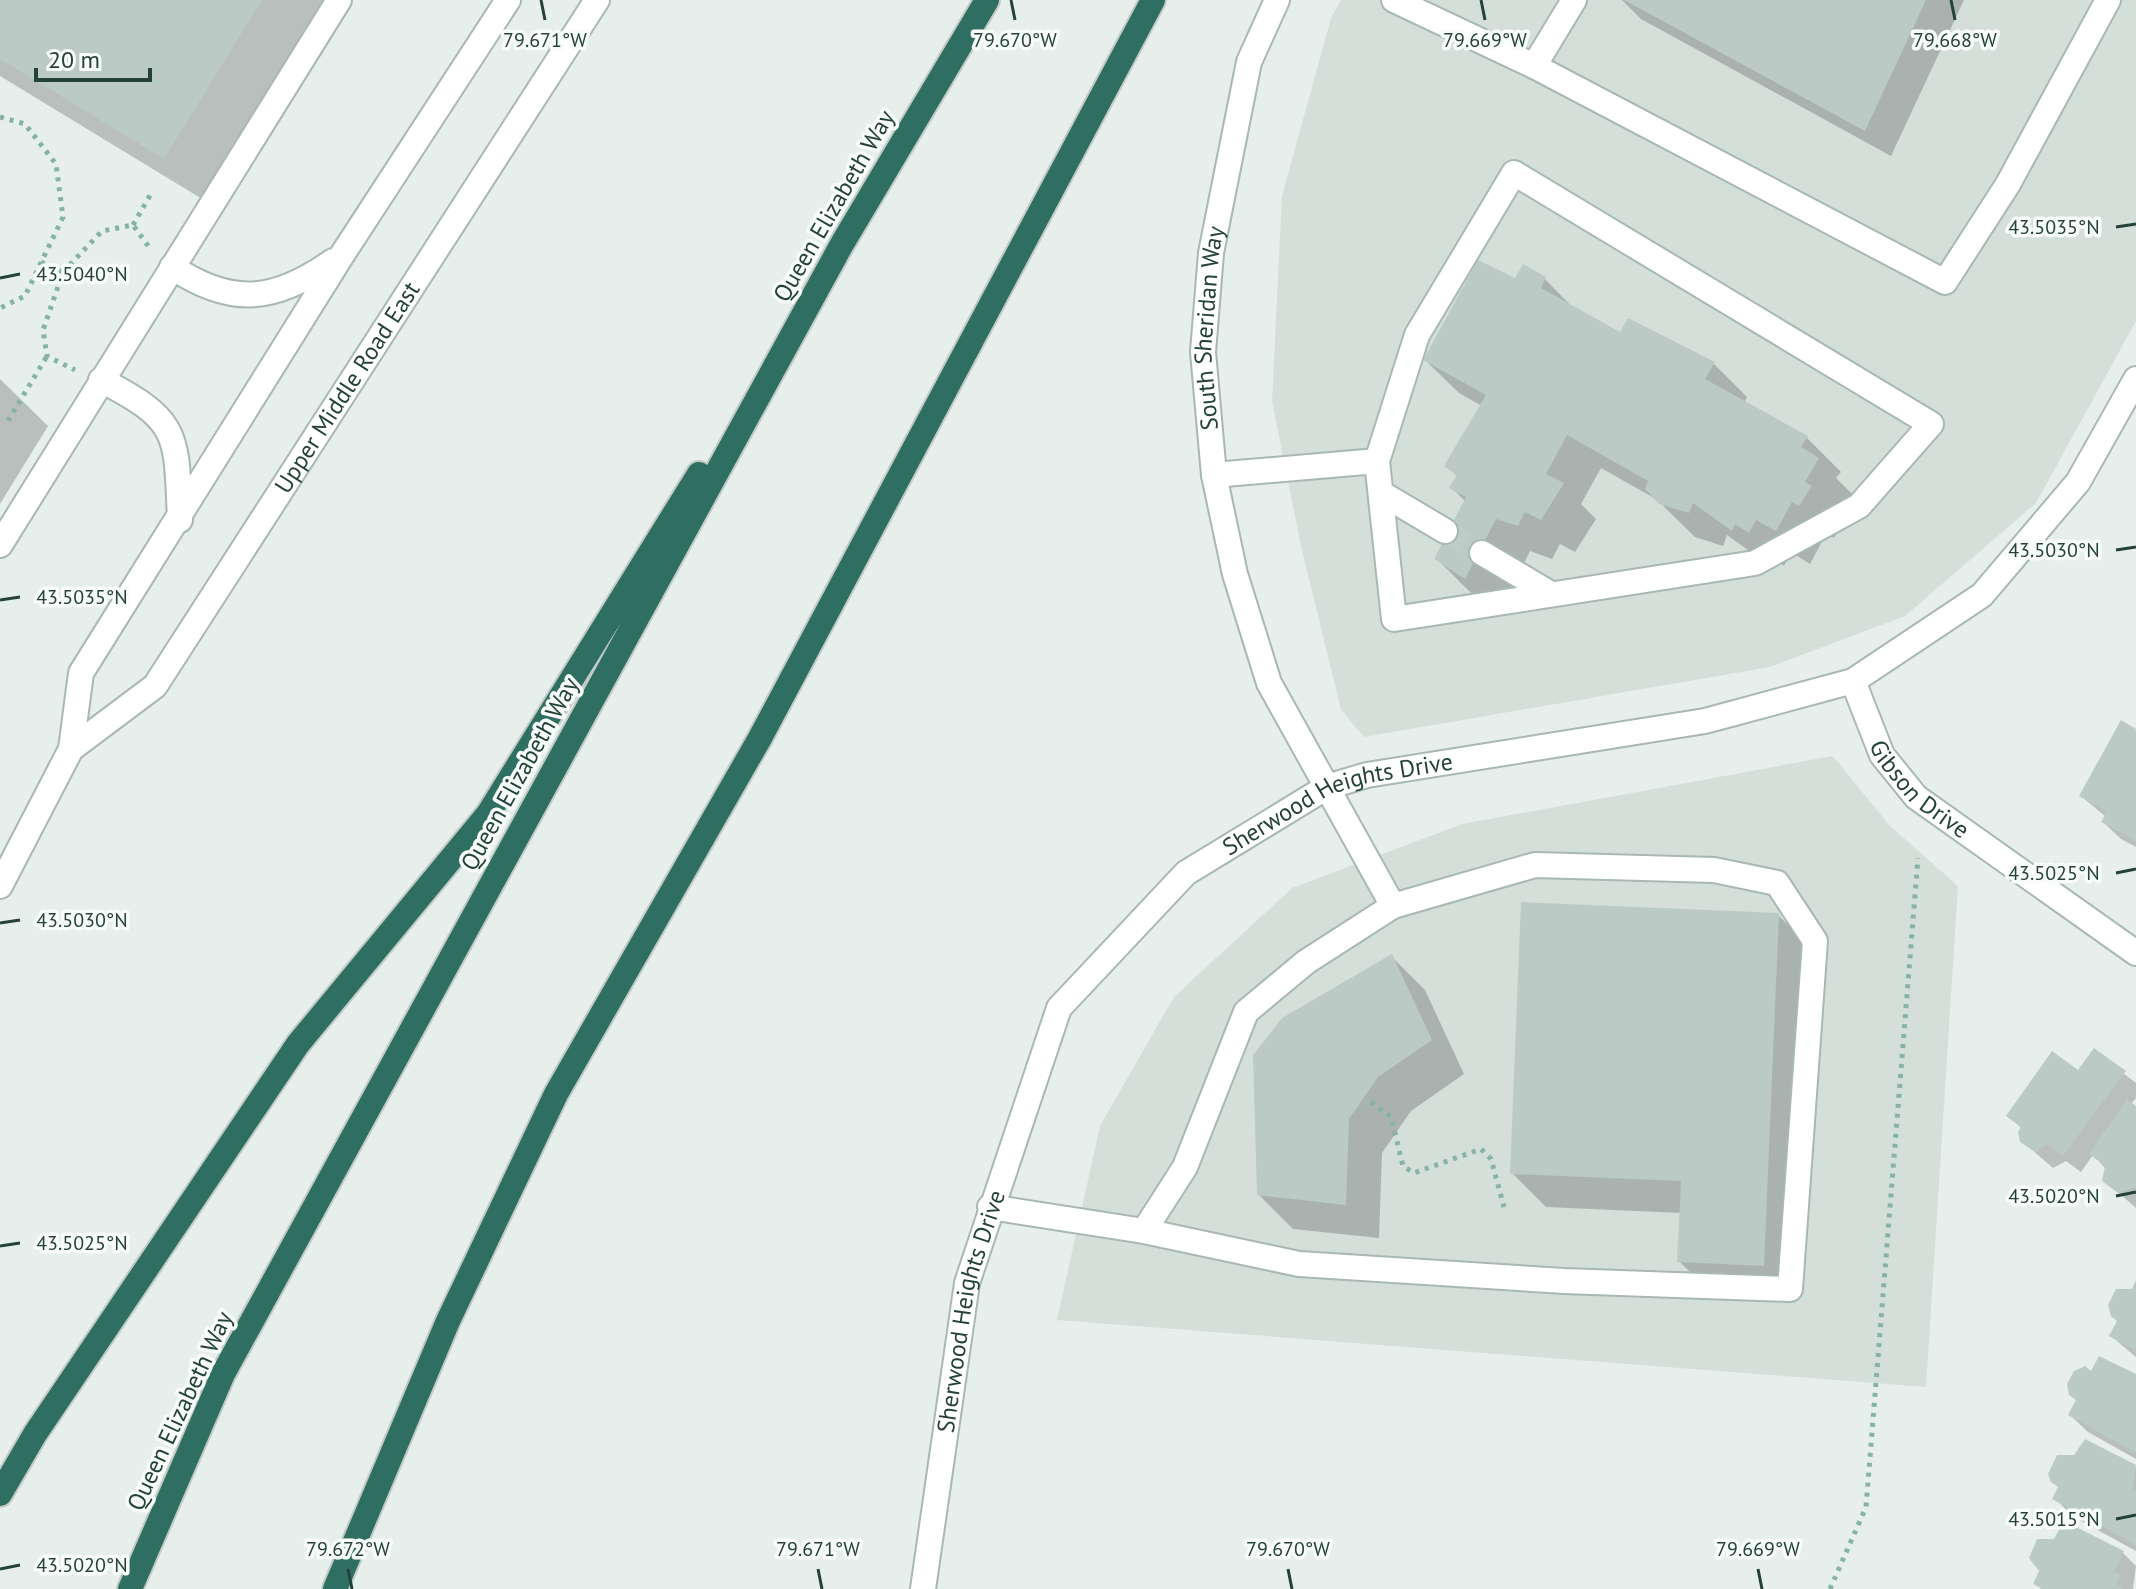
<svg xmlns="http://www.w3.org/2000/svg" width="2136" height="1589" font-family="'PT Sans',sans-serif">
	<rect width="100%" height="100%" fill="#e6efeb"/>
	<path fill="#d4dfda" d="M1341 0H2136V321L2036 503 1905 616 1770 667 1364 737 1341 710 1301 546 1272 401 1282 196 1331 18Z
		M1833 756 1889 825 1958 886 1926 1387 1057 1320 1100 1126 1174 997 1292 888 1462 824Z"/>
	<path fill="#0003" d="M0 0H338L212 205 0 76Z
		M1622 0H1964L1891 156 1641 19Z
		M1545 279 1575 310 1621 335 1714 364 1747 397 1744 403 1807 438 1841 472 1836 478 1852 494 1839 515 1844 521 1834 538 1826 534 1810 564 1791 552 1784 566 1769 556 1766 563 1727 535 1723 546 1695 537 1656 499 1601 468 1581 504 1596 519 1575 552 1560 544 1552 559 1530 551 1500 611 1470 592 1436 558 1465 501 1452 488 1458 477 1447 466 1482 406 1459 393 1425 360 1516 280Z
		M0 379 48 426 0 504Z
		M2136 731V847L2121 839 2103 822 2106 817 2081 796Z
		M1778 915 1812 949 1797 1298 1713 1295 1679 1261 1681 1213 1546 1207 1512 1173Z
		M1392 957 1425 990 1464 1074 1411 1111 1382 1153 1379 1238 1293 1229 1259 1195Z
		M2094 1051 2136 1083V1098L2131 1104 2136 1108V1208L2104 1180 2106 1169 2093 1155 2081 1172 2066 1161 2053 1168 2022 1141V1129L2009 1116 2078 1073Z
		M2136 1285V1357L2111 1336Z
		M2091 1374 2136 1376V1459L2088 1432 2070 1415Z
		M2085 1441 2136 1468V1551L2072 1516 2055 1498Z
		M2065 1523 2123 1553 2136 1566 2133 1589H2041L2036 1583 2041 1572 2031 1558 2056 1541Z"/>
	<path fill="#bbcac4" d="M0 0H262L164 159 0 59Z
		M1624 0H1926L1865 131Z
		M1478 260 1515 278 1523 264 1546 277 1541 288 1620 332 1628 318 1715 362 1705 379 1808 436 1801 447 1819 458 1805 482 1812 486 1799 506 1792 502 1776 531 1756 520 1749 533 1735 524 1732 531 1693 503 1689 513 1659 504 1645 489 1648 481 1567 435 1546 474 1564 483 1541 520 1525 512 1518 526 1496 519 1465 579 1434 559 1466 497 1449 488 1457 475 1444 466 1486 395 1423 360Z
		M2121 720 2136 729V841L2101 822 2107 812 2079 796Z
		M1521 902 1779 913 1764 1266 1677 1262 1681 1181 1510 1174Z
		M1392 954 1432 1040 1378 1077 1349 1119 1346 1205 1257 1195 1253 1055 1282 1018Z
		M2094 1048 2126 1071 2063 1156 2047 1145 2035 1152 2020 1142 2018 1132 2021 1127 2006 1116 2052 1051 2078 1070Z
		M2127 1099 2136 1106V1187L2118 1193 2102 1181 2105 1166 2089 1154Z
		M2136 1280V1351L2109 1336 2117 1321 2111 1316 2108 1305 2116 1289H2132Z
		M2099 1356 2136 1374V1453L2068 1415 2076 1400 2069 1395 2067 1384 2074 1371 2085 1366 2091 1371Z
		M2085 1439 2136 1465 2133 1489 2136 1490V1545L2052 1499 2058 1487 2051 1482 2048 1474 2057 1455H2074Z
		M2064 1521 2124 1551 2114 1571 2121 1575 2116 1584 2124 1589H2044L2033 1584 2039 1571 2029 1558 2037 1539H2054Z"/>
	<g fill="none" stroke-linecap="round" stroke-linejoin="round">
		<path stroke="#bfccc8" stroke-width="24" stroke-dasharray="24 12" stroke-linecap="butt" d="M1445 531 1482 553"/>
		<g stroke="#a8b8b2" stroke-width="28">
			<g id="minor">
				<path d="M1394 0 1534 66 1945 282 2008 184 2108 0"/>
				<path d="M1534 66 1574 0"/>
				<path d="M172 267C232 307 275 302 333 261"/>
				<path d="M101 380C181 421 176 434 180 520"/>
				<path d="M1214 475 1377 461 1417 335 1514 173 1931 424 1859 506 1755 563 1394 619 1377 461"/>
				<path d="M1381 493 1445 531"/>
				<path d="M0 545 339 0"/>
				<path d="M1482 553 1551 594"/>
				<path id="s1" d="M1853 681 1882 755 1916 797 2136 953"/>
				<path id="s2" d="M71 749 155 686 597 0"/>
				<path d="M0 886 71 749 81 673 342 255 508 0"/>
				<path id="s3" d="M990 1207 1144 1231 1185 1167 1246 1012 1306 962 1393 906 1269 683 1235 574 1214 475 1203 352 1211 253 1249 62 1277 0"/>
				<path d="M1144 1231 1299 1264 1564 1281 1790 1289 1815 941 1777 883 1714 870 1535 865 1393 906"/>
				<path id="s4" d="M923 1589 967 1283 1059 1008 1186 873 1327 787 1367 775 1705 721 1853 681 1982 595 2078 482 2136 379"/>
			</g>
		</g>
		<g stroke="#c2cac8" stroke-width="28">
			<path id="highway" d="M0 1494 35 1434 298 1044 488 814 699 474
				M130 1589 223 1374 842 244 987 0
				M335 1589 448 1321 556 1094 760 738 1153 0"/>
		</g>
		<path stroke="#86b3a5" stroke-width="5" stroke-dasharray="4 6" stroke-linecap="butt" d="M0 117 25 124 56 164 63 217 25 296 0 308
			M133 225 152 192
			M41 262 63 272 43 330 47 356 75 370
			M63 272 102 231 133 225 149 247
			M8 421 47 356
			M1371 1102 1391 1117 1403 1166 1414 1173 1481 1149 1491 1159 1504 1207
			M1830 1589 1866 1507 1918 858"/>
		<use href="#minor" stroke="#fff" stroke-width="24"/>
		<use href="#highway" stroke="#2f6f62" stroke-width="24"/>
	</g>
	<path fill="none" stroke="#24423a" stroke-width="3" d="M541 0 545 20M1011 0 1015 20M1481 0 1485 20M1951 0 1955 20M2116 227 2136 224M0 278 20 274M2116 550 2136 547M0 600 20 597M2116 873 2136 869M0 923 20 920M2116 1196 2136 1192M0 1246 20 1243M2116 1519 2136 1515M0 1569 20 1565M348 1569 352 1589M818 1569 822 1589M1288 1569 1292 1589M1758 1569 1762 1589"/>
	<g text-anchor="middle" stroke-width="7" stroke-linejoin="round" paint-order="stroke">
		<g font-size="24" fill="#24423a" stroke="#f7fbf9">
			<text transform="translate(834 206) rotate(-60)" y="8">Queen Elizabeth Way</text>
			<text dy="8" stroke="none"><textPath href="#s3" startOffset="1198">South Sheridan Way</textPath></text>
			<text dy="8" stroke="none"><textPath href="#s2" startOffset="460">Upper Middle Road East</textPath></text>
			<text transform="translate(520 774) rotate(-61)" y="8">Queen Elizabeth Way</text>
			<text dy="8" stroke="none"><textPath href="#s1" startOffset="130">Gibson Drive</textPath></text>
			<text dy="8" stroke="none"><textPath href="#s4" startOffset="954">Sherwood Heights Drive</textPath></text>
			<text dy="8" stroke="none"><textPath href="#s4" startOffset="282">Sherwood Heights Drive</textPath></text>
			<text transform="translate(180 1411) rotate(-65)" y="8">Queen Elizabeth Way</text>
		</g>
	</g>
	<g font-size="20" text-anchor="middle" fill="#24423a" stroke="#f7fbf9" stroke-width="7" stroke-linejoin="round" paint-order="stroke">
		<text x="1955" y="47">79.668°W</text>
		<text x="545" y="47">79.671°W</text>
		<text x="1015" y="47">79.670°W</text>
		<text x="1485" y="47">79.669°W</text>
		<text x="2054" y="234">43.5035°N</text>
		<text x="82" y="281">43.5040°N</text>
		<text x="2054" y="557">43.5030°N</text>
		<text x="82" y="604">43.5035°N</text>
		<text x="2054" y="880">43.5025°N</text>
		<text x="82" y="927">43.5030°N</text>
		<text x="2054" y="1203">43.5020°N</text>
		<text x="82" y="1250">43.5025°N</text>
		<text x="2054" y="1526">43.5015°N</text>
		<text x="348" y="1556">79.672°W</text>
		<text x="818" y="1556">79.671°W</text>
		<text x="1288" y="1556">79.670°W</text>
		<text x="1758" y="1556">79.669°W</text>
		<text x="82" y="1572">43.5020°N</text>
	</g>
	<path d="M36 68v12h114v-12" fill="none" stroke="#24423a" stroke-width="4"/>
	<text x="48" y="68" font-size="24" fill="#24423a" stroke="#f7fbf9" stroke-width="6" paint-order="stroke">20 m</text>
</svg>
